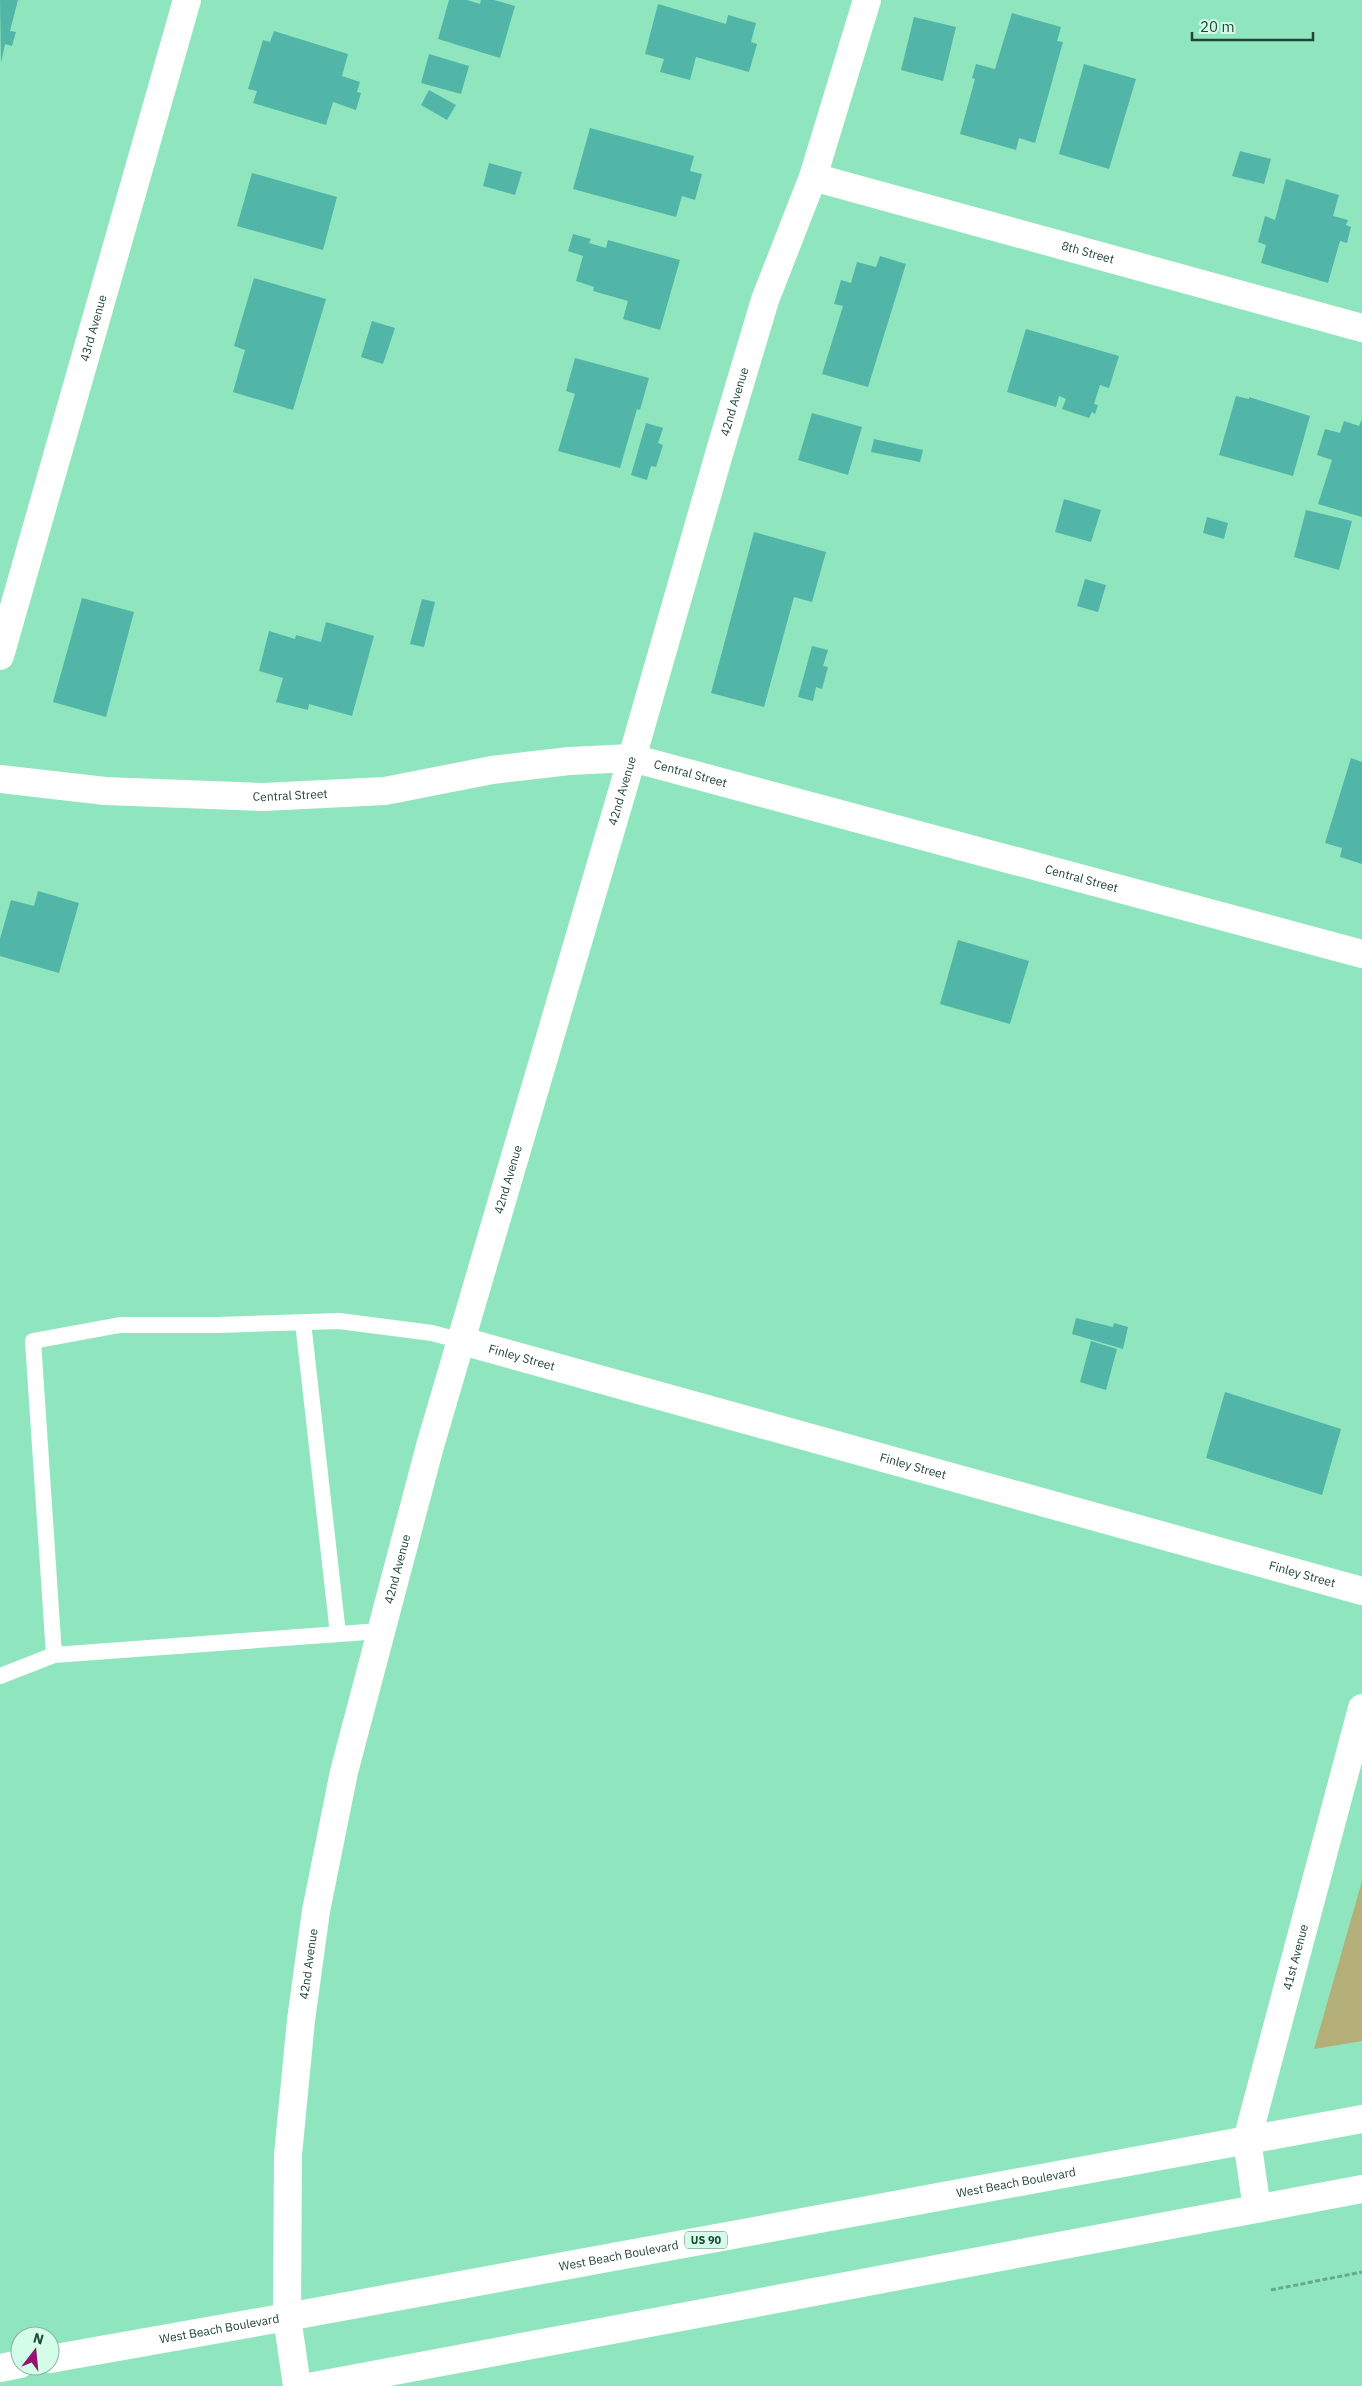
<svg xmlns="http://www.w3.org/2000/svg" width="1362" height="2386" font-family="'IBM Plex Sans',sans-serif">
	<rect width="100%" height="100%" fill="#8fe6be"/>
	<path fill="#b4af79" d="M1362 1881V2041L1314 2049Z"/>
	<path fill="#51b5a8" d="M0 0H18L10 31 16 32 12 46 5 44 1 63Z
		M449 0H467L480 4 481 0H494L515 6 500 58 438 39Z
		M658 4 726 24 728 15 756 23 751 42 757 44 749 72 696 57 690 80 660 72 664 59 645 54Z
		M1012 13 1061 27 1057 41 1063 42 1035 143 1019 138 1016 150 960 134 975 79 972 78 976 64 995 69Z
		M914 17 956 27 943 81 901 70Z
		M274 31 348 54 342 76 360 82 357 92 361 93 356 110 333 102 326 125 253 103 257 91 248 89 263 40 270 42Z
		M429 54 469 66 461 94 421 83Z
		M1084 64 1136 79 1109 169 1059 154Z
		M429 90 456 105 447 120 421 105Z
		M590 128 694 156 690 171 702 174 695 200 682 196 676 217 573 189Z
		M1240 151 1271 159 1264 184 1232 176Z
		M489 163 522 172 515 195 483 186Z
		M252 173 337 197 323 250 237 226Z
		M1286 179 1339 195 1333 216 1348 220 1346 225 1351 227 1347 243 1340 241 1328 283 1261 263 1266 245 1258 242 1265 216 1275 220Z
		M573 234 591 239 589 243 606 248 608 240 680 260 660 330 623 319 628 301 593 291 594 287 576 281 583 256 568 251Z
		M880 256 906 264 868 387 822 374 843 306 834 304 841 280 851 283 857 262 876 267Z
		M254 278 326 299 293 410 233 392 245 350 234 346Z
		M372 321 395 328 383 364 361 357Z
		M1026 329 1119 356 1109 388 1100 385 1094 404 1098 405 1095 414 1092 412 1089 418 1062 409 1066 399 1059 396 1056 407 1007 392Z
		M575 358 649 378 640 410 637 409 620 468 558 451 575 394 566 391Z
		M1236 396 1249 399V397L1310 416 1293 476 1219 455Z
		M812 413 862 427 848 475 798 460Z
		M1362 419V517L1318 504 1332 460 1317 455 1325 429 1340 433 1344 421 1359 426Z
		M646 423 663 428 658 443 663 445 656 467 651 466 647 480 631 475Z
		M874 439 923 450 920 462 871 452Z
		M1064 499 1101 510 1091 542 1055 532Z
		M1306 510 1352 521 1339 570 1294 557Z
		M1207 517 1228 523 1224 539 1203 533Z
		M754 532 826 552 812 602 794 597 764 707 711 693Z
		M1085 579 1106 585 1098 612 1077 606Z
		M82 598 134 612 106 717 53 702Z
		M422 599 435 602 424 647 410 644Z
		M326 622 374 636 352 716 309 704 308 710 276 702 283 678 259 671 269 631 295 639 296 635 321 642Z
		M812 646 828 650 823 666 828 667 822 689 816 687 813 701 798 697Z
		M1351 758 1362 762V864L1340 857 1342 848 1325 843Z
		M38 891 79 903 59 973 0 956V939L11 900 34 906Z
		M958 940 1029 961 1010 1024 940 1004Z
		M1076 1318 1113 1327 1114 1323 1128 1327 1123 1349 1072 1334Z
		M1091 1341 1117 1349 1106 1390 1080 1382Z
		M1225 1392 1341 1429 1322 1495 1206 1458Z"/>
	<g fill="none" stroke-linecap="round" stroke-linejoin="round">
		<path stroke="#66aa8b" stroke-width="3" stroke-dasharray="5 2.5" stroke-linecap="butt" d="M1271 2290 1362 2272"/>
		<path stroke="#fff" stroke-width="16" d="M303 1322 338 1634
			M54 1655 33 1341 120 1325H217L339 1321 432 1333 462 1341
			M0 1676 54 1655 380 1631"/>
		<g stroke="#fff" stroke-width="28">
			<path id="s1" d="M813 177 1362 328"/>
			<path id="s2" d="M0 656 187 0"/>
			<path id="s3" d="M0 779 105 791 263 797 385 791 492 770 569 761 632 758 1362 954"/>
			<path id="s4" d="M462 1341 1362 1591"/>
			<path id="s5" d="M1257 2209 1247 2140 1362 1708"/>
		</g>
		<path stroke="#fff" stroke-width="28" id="s6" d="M297 2386 287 2317 288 2155 301 2020 316 1911 344 1772 430 1446 632 758 719 454 765 300 813 177 867 0"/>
		<g stroke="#fff" stroke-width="28">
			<path id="s7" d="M50 2359 287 2317 1362 2119"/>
			<path d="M0 2368 20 2364"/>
			<path d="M314 2386 1362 2189"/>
		</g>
	</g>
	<g text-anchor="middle" stroke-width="4" stroke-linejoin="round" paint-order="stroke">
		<rect fill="#d3fde8" stroke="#567c6b" stroke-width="1" x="685" y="2231.5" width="42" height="17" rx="4"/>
		<g font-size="11" font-weight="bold" fill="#214535">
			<text x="706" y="2244">US 90</text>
		</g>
		<g font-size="12" fill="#214535" stroke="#d3fde8">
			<text dy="4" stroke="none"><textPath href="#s1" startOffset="285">8th Street</textPath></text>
			<text dy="4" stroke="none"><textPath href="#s2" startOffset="341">43rd Avenue</textPath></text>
			<text dy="4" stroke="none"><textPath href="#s6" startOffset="2044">42nd Avenue</textPath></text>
			<text dy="4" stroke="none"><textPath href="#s3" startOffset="696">Central Street</textPath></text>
			<text dy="4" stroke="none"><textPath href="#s6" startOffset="1639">42nd Avenue</textPath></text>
			<text dy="4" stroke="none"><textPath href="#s3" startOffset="291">Central Street</textPath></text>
			<text dy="4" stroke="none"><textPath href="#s3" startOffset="1101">Central Street</textPath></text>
			<text dy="4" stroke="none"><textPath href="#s6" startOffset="1234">42nd Avenue</textPath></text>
			<text dy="4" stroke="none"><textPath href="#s4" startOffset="62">Finley Street</textPath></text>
			<text dy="4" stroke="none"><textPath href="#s4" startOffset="468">Finley Street</textPath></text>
			<text dy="4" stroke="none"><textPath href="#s6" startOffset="829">42nd Avenue</textPath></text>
			<text dy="4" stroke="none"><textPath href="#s4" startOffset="872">Finley Street</textPath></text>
			<text dy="4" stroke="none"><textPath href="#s5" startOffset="259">41st Avenue</textPath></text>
			<text dy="4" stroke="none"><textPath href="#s6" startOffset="424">42nd Avenue</textPath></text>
			<text dy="4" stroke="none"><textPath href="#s7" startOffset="982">West Beach Boulevard</textPath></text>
			<text dy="4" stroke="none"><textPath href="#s7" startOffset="578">West Beach Boulevard</textPath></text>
			<text dy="4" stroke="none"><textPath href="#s7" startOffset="172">West Beach Boulevard</textPath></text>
		</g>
	</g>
	<g transform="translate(35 2351) rotate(16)"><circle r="24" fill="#d3fde8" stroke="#8cb3a0"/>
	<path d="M0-4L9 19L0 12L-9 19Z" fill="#94156f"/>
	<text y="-8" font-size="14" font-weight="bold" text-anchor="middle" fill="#214535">N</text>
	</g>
	<path d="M1192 32v8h121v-8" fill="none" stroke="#214535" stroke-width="2.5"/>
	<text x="1200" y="32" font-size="15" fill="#214535" stroke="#d3fde8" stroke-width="4" paint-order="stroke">20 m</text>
</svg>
